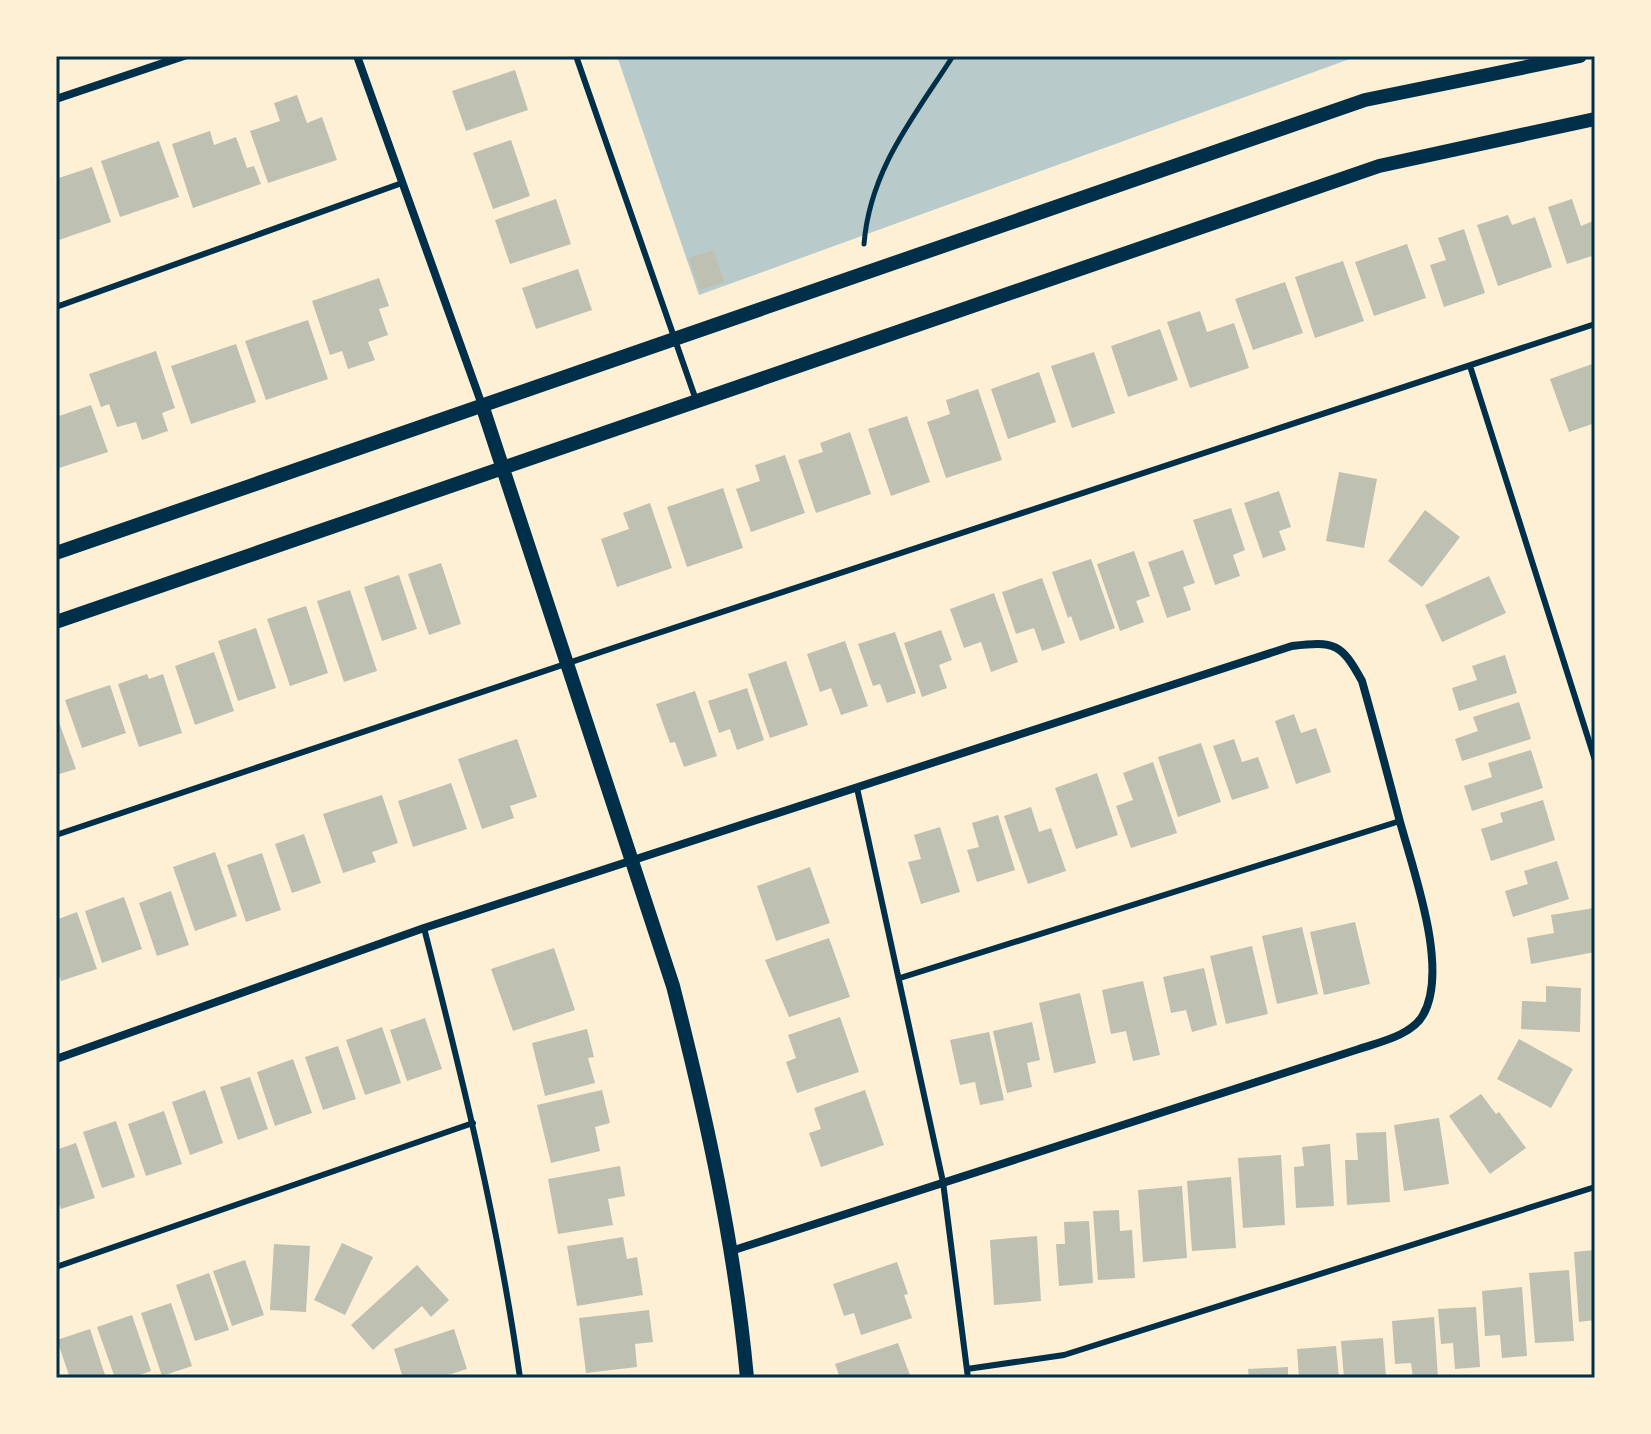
<svg xmlns="http://www.w3.org/2000/svg" width="1651" height="1434" font-family="'PT Sans Narrow',sans-serif">
	<rect width="100%" height="100%" fill="#fdf0d5"/>
	<path fill="#b9caca" d="M617 56H1358L699 295Z"/>
	<path fill="#bec0b2" d="M515 70 528 110 466 131 452 91Z
		M297 95 307 123 322 117 337 160 268 183 250 131 280 121 274 103Z
		M210 131 214 145 236 137 247 168 254 166 261 184 193 208 172 144Z
		M511 140 530 196 493 209 473 153Z
		M159 141 179 197 120 217 101 161Z
		M92 167 111 222 56 241V179Z
		M556 199 571 244 510 264 495 220Z
		M1572 199 1581 226 1593 221 1595 255 1567 264 1548 207Z
		M1508 215 1512 225 1535 217 1552 267 1498 286 1477 225Z
		M1464 229 1485 293 1444 307 1430 265 1446 260 1438 238Z
		M1407 244 1426 298 1374 316 1355 262Z
		M714 250 724 282 700 290 689 258Z
		M1343 261 1364 321 1315 338 1295 277Z
		M578 269 592 310 536 329 522 288Z
		M379 278 389 306 379 309 388 335 368 342 375 360 348 369 342 351 330 355 312 301Z
		M1285 282 1303 333 1253 350 1235 299Z
		M1200 311 1207 332 1234 323 1249 368 1190 388 1167 322Z
		M308 320 328 379 266 400 245 341Z
		M1160 329 1178 380 1128 397 1111 346Z
		M236 344 256 402 191 424 171 366Z
		M156 351 175 408 162 413 168 431 142 440 136 422 117 427 109 404 101 407 89 374Z
		M1094 352 1115 413 1072 428 1051 366Z
		M1595 363V423L1569 432 1550 379Z
		M1039 372 1056 422 1008 439 991 389Z
		M978 389 1002 460 946 478 927 422 950 414 946 400Z
		M91 405 108 452 56 469V417Z
		M907 416 930 482 891 496 868 429Z
		M850 432 871 494 816 513 798 460 823 452 820 443Z
		M785 455 805 513 751 532 736 489 760 481 755 465Z
		M1339 472 1377 479 1364 548 1326 541Z
		M723 488 743 548 687 567 667 507Z
		M1279 491 1291 527 1279 531 1286 550 1263 558 1244 503Z
		M650 503 672 568 617 587 601 539 629 529 623 513Z
		M1231 508 1245 550 1233 555 1240 576 1215 585 1193 520Z
		M1425 510 1460 537 1422 587 1388 561Z
		M1183 550 1195 583 1183 587 1191 610 1167 618 1148 562Z
		M1134 551 1150 596 1136 601 1144 622 1120 631 1097 564Z
		M1091 559 1115 628 1080 641 1071 616 1068 618 1052 572Z
		M441 563 461 624 429 635 408 574Z
		M399 575 417 629 382 641 364 587Z
		M1489 576 1506 613 1442 642 1425 605Z
		M1042 578 1065 643 1042 651 1034 628 1016 634 1002 592Z
		M350 590 377 671 344 682 317 601Z
		M994 593 1018 662 991 672 981 642 964 648 950 609Z
		M306 606 328 673 290 686 267 619Z
		M256 628 276 688 238 701 218 641Z
		M941 630 952 660 939 665 947 688 922 697 904 643Z
		M895 632 916 693 887 703 880 684 873 686 858 644Z
		M845 641 868 706 841 715 831 688 820 692 807 654Z
		M214 652 234 711 195 725 175 666Z
		M1505 655 1517 693 1459 711 1452 688 1477 680 1472 666Z
		M786 661 808 725 770 738 748 674Z
		M147 674 149 679 163 674 182 733 139 747 118 684Z
		M110 685 126 733 82 748 65 700Z
		M747 688 764 740 737 750 730 729 719 733 708 701Z
		M695 691 717 756 684 767 675 742 670 743 656 704Z
		M1519 702 1531 739 1462 761 1455 739 1478 731 1473 717Z
		M56 714 76 769 56 775Z
		M1294 714 1301 733 1316 728 1331 772 1296 784 1275 721Z
		M517 739 537 797 510 806 514 818 482 829 458 759Z
		M1234 739 1242 762 1258 757 1269 788 1232 800 1213 746Z
		M1201 743 1221 802 1178 817 1158 757Z
		M1531 750 1543 788 1472 811 1464 786 1492 777 1488 763Z
		M1153 762 1177 833 1131 848 1116 806 1133 800 1123 773Z
		M1097 773 1118 835 1076 849 1055 788Z
		M451 783 467 829 413 847 398 801Z
		M382 795 398 843 372 852 376 862 343 873 323 814Z
		M1543 800 1555 840 1491 861 1481 829 1503 822 1500 813Z
		M1031 807 1039 832 1051 828 1066 871 1028 884 1004 816Z
		M998 815 1015 870 977 882 967 850 979 847 972 823Z
		M940 827 960 892 921 904 908 862 921 859 914 835Z
		M304 834 321 883 292 893 275 844Z
		M215 852 237 916 195 931 173 867Z
		M262 853 281 910 246 922 227 865Z
		M1557 861 1569 899 1513 917 1505 891 1528 884 1524 871Z
		M810 867 830 923 776 941 757 886Z
		M171 891 189 945 157 956 139 903Z
		M124 897 142 949 102 963 85 911Z
		M1594 908 1595 952 1531 964 1527 938 1554 933 1551 915Z
		M77 912 97 969 61 981 56 967V920Z
		M1355 922 1370 984 1324 995 1310 932Z
		M1302 927 1318 994 1277 1004 1262 936Z
		M829 938 850 997 789 1017 765 960Z
		M1252 946 1268 1014 1226 1024 1210 956Z
		M554 948 575 1010 513 1031 491 969Z
		M1204 968 1217 1025 1192 1032 1186 1010 1171 1013 1163 977Z
		M1143 981 1160 1055 1133 1061 1126 1031 1111 1034 1102 990Z
		M1546 986 1581 988 1580 1032 1521 1029 1522 1001 1546 1002Z
		M1080 993 1096 1063 1054 1073 1039 1003Z
		M840 1017 859 1072 797 1093 786 1062 796 1058 788 1035Z
		M425 1018 442 1069 407 1081 390 1030Z
		M1032 1022 1040 1060 1027 1063 1032 1087 1007 1093 993 1031Z
		M382 1027 401 1083 365 1095 346 1040Z
		M587 1029 594 1057 588 1058 595 1083 545 1096 532 1043Z
		M989 1032 1004 1100 980 1105 975 1082 960 1085 950 1040Z
		M1519 1039 1573 1069 1551 1108 1497 1079Z
		M338 1046 356 1099 323 1110 305 1057Z
		M293 1059 312 1113 275 1126 257 1072Z
		M250 1077 268 1129 238 1140 220 1087Z
		M205 1090 223 1143 190 1155 172 1102Z
		M602 1090 610 1123 595 1127 600 1151 551 1163 537 1105Z
		M865 1090 884 1145 821 1167 809 1133 821 1129 814 1108Z
		M1481 1094 1496 1114 1499 1112 1526 1148 1490 1174 1449 1116Z
		M164 1111 182 1164 146 1176 128 1124Z
		M1439 1118 1449 1184 1404 1191 1394 1125Z
		M116 1121 135 1177 102 1188 83 1132Z
		M1386 1132 1390 1202 1347 1205 1345 1160H1358L1356 1133Z
		M76 1143 95 1198 61 1209 56 1195V1150Z
		M1330 1144 1334 1206 1296 1208 1294 1167 1304 1166 1302 1147Z
		M1281 1155 1285 1225 1243 1228 1238 1158Z
		M620 1166 625 1196 608 1199 613 1225 558 1234 548 1179Z
		M1231 1177 1236 1248 1192 1251 1187 1181Z
		M1182 1186 1187 1258 1143 1262 1138 1190Z
		M1119 1210 1120 1231 1132 1230 1135 1278 1098 1280 1093 1211Z
		M1089 1221 1093 1283 1059 1286 1056 1244H1065L1064 1222Z
		M1037 1236 1041 1301 994 1305 990 1240Z
		M623 1237 627 1259 637 1257 643 1295 577 1306 567 1246Z
		M342 1243 373 1257 345 1315 314 1300Z
		M274 1244 310 1246 306 1312 270 1310Z
		M1595 1250V1320L1579 1322 1574 1252Z
		M245 1260 264 1315 232 1326 213 1271Z
		M897 1262 908 1294 904 1295 912 1318 861 1335 854 1313 844 1316 833 1284Z
		M417 1265 449 1300 431 1317 422 1306 373 1350 351 1325Z
		M1569 1270 1574 1341 1535 1343 1529 1273Z
		M209 1273 229 1330 195 1341 176 1285Z
		M1522 1287 1527 1356 1502 1358 1500 1335 1485 1336 1482 1291Z
		M171 1303 192 1366 162 1376 141 1313Z
		M1476 1307 1480 1367 1455 1369 1453 1343 1441 1344 1438 1309Z
		M649 1310 653 1342 635 1344 637 1367 586 1373 579 1318Z
		M132 1315 151 1371 131 1378H115L97 1327Z
		M1434 1317 1438 1378H1413L1411 1363 1395 1364 1392 1321Z
		M90 1329 106 1378H70L57 1340Z
		M454 1329 467 1369 438 1378H403L394 1349Z
		M1383 1338 1386 1378H1344L1341 1341Z
		M898 1343 910 1375 907 1378H840L835 1364Z
		M1336 1346 1339 1378H1299L1297 1349Z
		M1288 1367V1378H1249L1248 1369Z"/>
	<g fill="none" stroke-linecap="round" stroke-linejoin="round">
		<path stroke="#003049" stroke-width="5" d="M864 244C870 169 914 117 953 56"/>
		<path stroke="#003049" stroke-width="6" d="M576 56 696 400
			M56 307 402 183
			M1470 366 1595 760
			M857 788 943 1182 968 1378
			M56 835 616 647 1595 324
			M424 928C462 1077 499 1226 520 1378
			M900 978 1400 821
			M56 1267 473 1123
			M967 1369 1064 1355 1595 1187"/>
		<path stroke="#003049" stroke-width="8" d="M357 56 482 405
			M56 99 184 56
			M56 1059 424 928 1292 646C1335 641 1341 643 1362 681 1375 727 1387 772 1399 818 1412 868 1450 968 1423 1015 1412 1035 1380 1042 1359 1049L731 1251"/>
		<path stroke="#003049" stroke-width="14" d="M482 405 673 986C706 1115 735 1246 747 1378
			M56 553 1365 100 1580 56
			M56 622 1379 166 1595 119"/>
	</g>
	<rect width="1651" height="1434" fill="none" stroke="#fdf0d5" stroke-width="116"/>
	<rect x="58" y="58" width="1535" height="1318" fill="none" stroke="#003049" stroke-width="3"/>
</svg>
